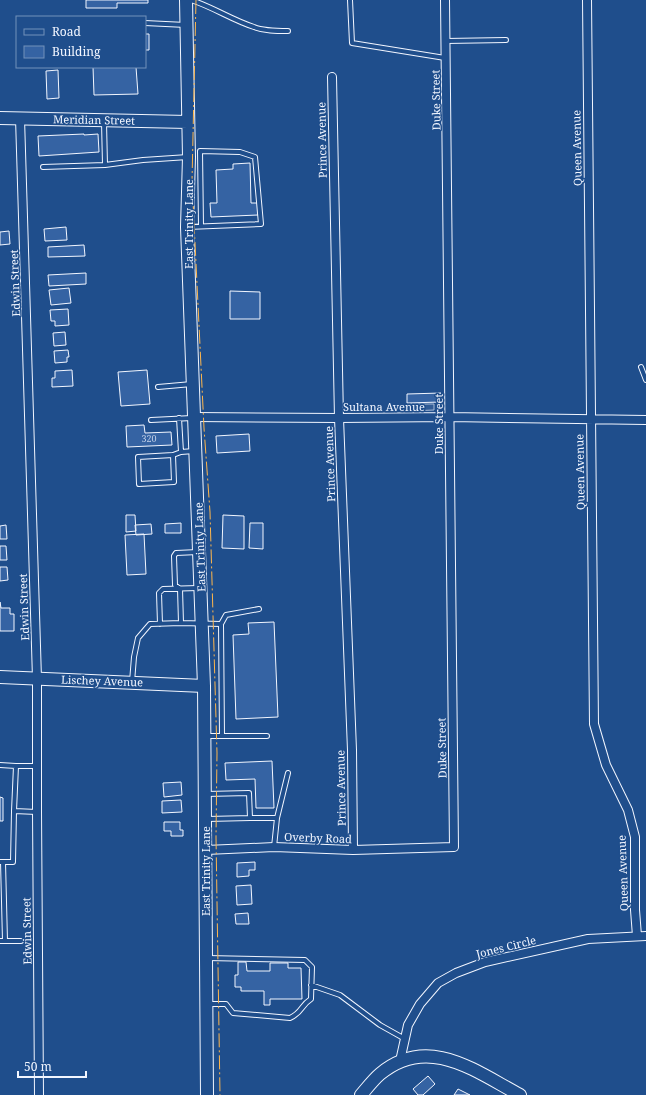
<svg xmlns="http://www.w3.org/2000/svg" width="646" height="1095" font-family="'Noto Serif',serif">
	<rect width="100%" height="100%" fill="#1f4e8c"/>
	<path fill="#305b95" stroke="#a8bbd7" d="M411 404H434V410L410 411Z"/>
	<path fill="#3563a3" stroke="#f2f6ff" d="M86 0H148V3H117V8H86Z
		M145 34H149V50H145Z
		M93 67H136L138 94 94 95Z
		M58 70 59 98 47 99 46 71Z
		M84 134V135L98 134 99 152 39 156 38 136Z
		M250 163 251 203H258V215L211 217 210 203H217L216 170 233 169V164Z
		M66 227 67 240 45 241 44 229Z
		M9 231 10 244 0 245V232Z
		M84 245 85 256 48 257V247Z
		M86 273V284L49 286 48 275Z
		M69 288 71 303 51 305 49 290Z
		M230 291 260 292V319H230Z
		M68 309 69 325 55 326V321H51L50 310Z
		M65 332 66 345 54 346 53 333Z
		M68 350 69 357H67V362L55 363 54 351Z
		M72 370 73 386 52 387V378H55V371Z
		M147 370 150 404 121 406 118 372Z
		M441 393V402L407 403V394Z
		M144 425 145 433 171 432 172 445 127 447 126 426Z
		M249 434 250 451 217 453 216 436Z
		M126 515H135L136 531 126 532Z
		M223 515 244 516V549L222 548Z
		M181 523V533H165V524Z
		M250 523H263V549L249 548Z
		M151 524 152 534 136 535 135 525Z
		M6 525 7 539H0V526Z
		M144 534 146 574 127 575 125 535Z
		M0 546H6L7 560H0Z
		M0 567H7L8 580 0 581Z
		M0 602 1 608H10V614H14V631H0Z
		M274 622 278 717 236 719 233 635 249 634 248 623Z
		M272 761 274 808H256L255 779 226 780 225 763Z
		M181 782 182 795 164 797 163 783Z
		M0 797 3 798V821H0Z
		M181 800 182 812 162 813V801Z
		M164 822H180V830H183V836H171V831H164Z
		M255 862V870H249V876L237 877V863Z
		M251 885 252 904 237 905 236 886Z
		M248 913 249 924H236L235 914Z
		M238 962H246L247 971H270V963H288V968H301L302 999H270V1005H264V991H241V987H235V975H238Z
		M428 1076 435 1084 423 1095H418L413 1089Z
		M458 1089 470 1095H454Z"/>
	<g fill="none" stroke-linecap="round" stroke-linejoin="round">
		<g stroke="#f2f6ff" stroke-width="6">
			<path id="lane" d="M191 0C213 7 232 20 254 27 264 31 276 31 288 31
				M350 0 352 43 445 58
				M145 23 186 25
				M446 41 506 40
				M105 165 143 160 188 157
				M43 167 105 165 104 122
				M188 227 261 224 255 157 240 152 200 151 201 226
				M641 367 646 380
				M158 387 192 384
				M179 418 181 452
				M151 420 192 418
				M173 455 174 482 139 484 138 457 173 455 181 452 194 451
				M181 623 221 624
				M160 624 159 593 163 589 198 588
				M132 682 134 657 138 638 150 624 181 623 180 589 175 585 174 556 176 553 198 552
				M205 736H267
				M222 736 221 624 226 615 259 609
				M0 765 16 766
				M206 794 249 793 250 818 207 819
				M37 812 14 811 16 766H37
				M250 818H277
				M274 847 277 818 288 773
				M0 862H13L14 811
				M3 862 5 941
				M0 941H21
				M207 958 305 960 312 967 311 999C300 1006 303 1012 290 1018L233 1013 226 1004H209
				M311 985 340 995 380 1025 405 1039"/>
		</g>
		<g stroke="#f2f6ff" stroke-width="10">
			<path id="street" d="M587 0 594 724 606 765 628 810 635 837V910L637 936
				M332 77 339 418 352 750 353 850
				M20 118 37 679V812L39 1095
				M195 417 339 418 450 417 646 420
				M206 850 274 847 353 850 454 847 445 0
				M400 1061 408 1025 420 1004 438 983 456 973 485 962 588 939 646 936"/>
		</g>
		<g stroke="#f2f6ff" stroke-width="14">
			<path id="secondary" d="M186 0 189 157 187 227 204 686 207 1095
				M0 118 188 122
				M0 677 204 686
				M361 1095C367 1088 373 1080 380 1074 428 1034 475 1071 520 1095"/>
		</g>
		<use href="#lane" stroke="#1f4e8c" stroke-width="4"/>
		<use href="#street" stroke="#1f4e8c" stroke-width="8"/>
		<use href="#secondary" stroke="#1f4e8c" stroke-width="12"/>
		<path stroke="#ffb74d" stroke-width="1" stroke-dasharray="14 3 2 3" stroke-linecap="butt" d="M196 0 192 181 204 428 210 512 217 753 216 837 220 1095"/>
	</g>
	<g text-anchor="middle" stroke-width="3" stroke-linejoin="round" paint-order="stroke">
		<g font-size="9" fill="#c3d1e8">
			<text x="149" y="442">320</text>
		</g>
		<g font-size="11" fill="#f2f6ff" stroke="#1f4e8c">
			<text transform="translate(436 100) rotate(-91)" y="4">Duke Street</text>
			<text transform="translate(94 120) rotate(1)" y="4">Meridian Street</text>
			<text transform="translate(322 140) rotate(-91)" y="4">Prince Avenue</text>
			<text transform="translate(577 148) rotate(-91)" y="4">Queen Avenue</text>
			<text transform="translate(189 224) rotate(-90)" y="4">East Trinity Lane</text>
			<text transform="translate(15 283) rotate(-92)" y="4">Edwin Street</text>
			<text x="384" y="411">Sultana Avenue</text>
			<text transform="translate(439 424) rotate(-90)" y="4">Duke Street</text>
			<text transform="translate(330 464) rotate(-92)" y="4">Prince Avenue</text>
			<text transform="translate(580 472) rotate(-91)" y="4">Queen Avenue</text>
			<text transform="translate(200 547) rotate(-92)" y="4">East Trinity Lane</text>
			<text transform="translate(24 607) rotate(-92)" y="4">Edwin Street</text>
			<text transform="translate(102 681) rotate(2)" y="4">Lischey Avenue</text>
			<text transform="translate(442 748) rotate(-91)" y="4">Duke Street</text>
			<text transform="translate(341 788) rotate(-91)" y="4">Prince Avenue</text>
			<text transform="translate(318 838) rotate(2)" y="4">Overby Road</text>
			<text transform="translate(206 871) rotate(-90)" y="4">East Trinity Lane</text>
			<text transform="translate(623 873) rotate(-92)" y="4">Queen Avenue</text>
			<text transform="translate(27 931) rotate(-91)" y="4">Edwin Street</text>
			<text transform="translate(506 947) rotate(-14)" y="4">Jones Circle</text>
		</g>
	</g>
	<rect x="16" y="16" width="130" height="52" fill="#1f4e8c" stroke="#7391ba"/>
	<rect x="24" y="29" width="20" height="6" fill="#1f4e8c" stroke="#7391ba"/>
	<text x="52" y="36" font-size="12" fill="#f2f6ff">Road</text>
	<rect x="24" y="46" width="20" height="12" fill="#3563a3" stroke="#7391ba"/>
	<text x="52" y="56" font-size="12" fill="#f2f6ff">Building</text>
	<path d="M18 1071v6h68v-6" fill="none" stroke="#f2f6ff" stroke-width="2"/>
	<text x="24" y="1071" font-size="12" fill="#f2f6ff" stroke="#1f4e8c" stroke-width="3" paint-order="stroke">50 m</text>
</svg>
